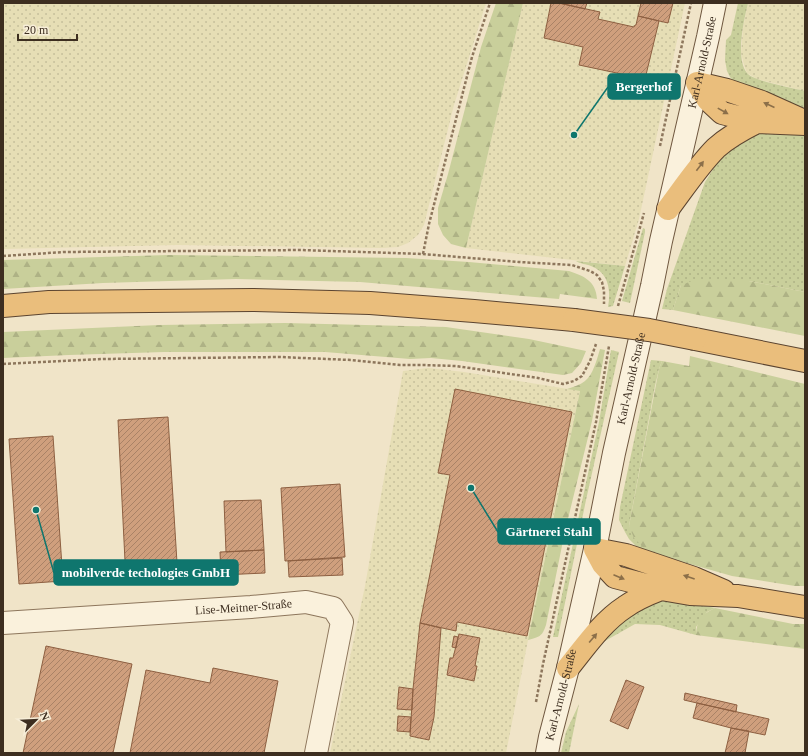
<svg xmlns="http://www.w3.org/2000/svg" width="808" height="756" font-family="'Times New Roman',serif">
	<defs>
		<pattern id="farmland-dots" width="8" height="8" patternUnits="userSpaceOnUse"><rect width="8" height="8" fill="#e6deb5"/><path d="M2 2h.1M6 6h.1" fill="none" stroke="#c6bf9b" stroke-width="1.8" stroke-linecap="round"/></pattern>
		<pattern id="grass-dots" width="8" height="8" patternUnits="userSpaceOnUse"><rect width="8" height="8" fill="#c9cf9b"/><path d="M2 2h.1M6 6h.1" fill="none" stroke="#aeb285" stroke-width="1.8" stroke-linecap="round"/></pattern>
		<pattern id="forest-firs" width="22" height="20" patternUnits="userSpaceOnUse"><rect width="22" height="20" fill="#c9cf9b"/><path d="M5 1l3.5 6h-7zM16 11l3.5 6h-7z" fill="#aeb285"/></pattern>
		<pattern id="building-hatch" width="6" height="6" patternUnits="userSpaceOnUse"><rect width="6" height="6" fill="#cf9f7d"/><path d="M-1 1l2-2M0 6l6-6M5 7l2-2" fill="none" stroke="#a98266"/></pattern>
	</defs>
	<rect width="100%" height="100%" fill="#f0e4c8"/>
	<path fill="url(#farmland-dots)" d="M3 3H486L454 105 424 225 418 235 408 243 398 247 382 248 178 245 3 249Z
		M523 3H685L639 219 625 266 466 248Z
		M748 3H805V91L757 79 747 73 744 65 741 53 743 28Z
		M428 368 464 372 580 391 528 640 506 753H330L365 586 403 371Z"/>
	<path fill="url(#grass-dots)" d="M738 3H748C744 20 735 58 747 73 753 81 793 88 805 91V108L776 100 737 85 730 77 727 71 725 60 726 40 731 35Z
		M761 131 805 133V292L749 281 681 285 673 310 662 309 667 289 705 182 722 155 738 140Z
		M643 228 645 229V232L630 303 622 301Z
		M576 261 625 266 613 306 608 307C611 290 609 273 591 266 586 264 580 264 576 261Z
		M611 350 619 352 586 500 558 637H553L599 422Z
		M651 360 662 361 659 369 655 386 629 526 648 552 636 546 629 539 625 532 619 520 620 507Z
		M660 599 680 601 715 608 707 612 696 627V635L660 625 635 624 605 641 613 624Z
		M579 704 569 753H561L566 732Z"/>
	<path fill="url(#forest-firs)" d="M496 3H523L466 248 451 244 443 235 438 224V208L448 174 481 47Z
		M168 255 406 258 469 262 569 271C584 276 596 281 597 299L560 294 559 299 360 282 236 279 103 283 3 289V260Z
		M692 281H749L805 292V336L673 310 681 285Z
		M285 323 446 327 529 339 586 351 581 363 572 373 563 375 462 361 431 358 410 359 325 352H164L69 355 3 358V332L159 325Z
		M600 349 605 350 592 421 565 531 546 625C542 637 539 637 528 640L580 391 567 389C573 387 580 385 585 381 593 375 597 359 600 349Z
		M690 356 805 384V586H795L732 576 648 552 634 538 629 526 659 369 662 361 689 366Z
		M715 608 793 624H805V649L696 635C697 620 701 615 715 608Z"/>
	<path fill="url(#building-hatch)" stroke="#8d5f41" d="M551 3H559L600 12 598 19 634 27 635 25H636L638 16 659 21 645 79 579 65 583 47 544 38Z
		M559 3H587L585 9Z
		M641 3H673L668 23 638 16Z
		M455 389 572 412 527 636 457 622 456 631 420 623 450 475 438 473Z
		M168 417 178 579 126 581 118 420Z
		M53 436 63 581 19 584 9 439Z
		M340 484 345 557 285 561 281 488Z
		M261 500 264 550 226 552 224 501Z
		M264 550 265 573 221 575 220 552Z
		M342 558 343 575 289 577 288 561Z
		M420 623 441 628 434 717 429 740 410 736 413 689Z
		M459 634 480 638 475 666H477L474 681 447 675 450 658H453Z
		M454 636 458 637 456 648 452 647Z
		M46 646 132 664 113 753H23Z
		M213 668 278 681 264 753H130L146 670 210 683Z
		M626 680 644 687 628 729 610 721Z
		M399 687 413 689 412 710 397 709Z
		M685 693 737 705 736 712 684 700Z
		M697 703 769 719 765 735 731 728 693 718Z
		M398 716 411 717 410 732 397 731Z
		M731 728 749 731 745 753H725Z"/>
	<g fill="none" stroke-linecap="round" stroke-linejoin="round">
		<g stroke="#8d765c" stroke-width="24">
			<g id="minor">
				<path id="s1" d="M3 623 251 607 306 602 333 608 342 622 316 753"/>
			</g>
		</g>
		<g stroke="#6f573f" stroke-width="24">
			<g id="secondary">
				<path id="s2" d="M547 753 550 737 568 668 595 549 614 453 652 286 661 241 708 37 715 3"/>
			</g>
		</g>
		<g stroke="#5b4430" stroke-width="24">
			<path id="trunk" d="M697 83 708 100 722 113 757 122 805 124
				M697 83 727 90 762 102 802 120
				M668 209C683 189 699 165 716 148 728 137 743 129 757 122
				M3 306 49 302 252 300 370 303 474 311 574 320
				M695 339 805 361
				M595 549 603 564 615 577 661 589 690 594 738 596 805 607
				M595 549 626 555 694 578 724 591
				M568 668C585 647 602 622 625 607 636 599 648 594 661 589"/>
		</g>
		<path stroke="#8d765c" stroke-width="2.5" stroke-dasharray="3 2" stroke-linecap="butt" d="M660 146 691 3
			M423 254 429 224 472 57 490 3
			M3 256 64 252 301 250 423 254 519 262 572 265 590 271 597 275 602 282 604 291V304
			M618 306 644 213
			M3 364 103 359 280 357 351 360 400 365H423L456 366 538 378 563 384 574 381 582 376 590 361 596 344
			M536 702 543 664 596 422 609 346"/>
		<use href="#minor" stroke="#faf1dc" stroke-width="22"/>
		<use href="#secondary" stroke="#faf1dc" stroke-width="22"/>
		<use href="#trunk" stroke="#eabe7c" stroke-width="22"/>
		<g stroke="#5b4430" stroke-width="24" stroke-linecap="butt">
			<path id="trunk-bridge" d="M574 320 649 330 695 339"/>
		</g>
		<use href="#trunk-bridge" stroke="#eabe7c" stroke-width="22"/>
	</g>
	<defs><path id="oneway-solid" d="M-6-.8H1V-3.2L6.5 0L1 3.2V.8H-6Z"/></defs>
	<g fill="#8b6f49">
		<use href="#oneway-solid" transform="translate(769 105) rotate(-156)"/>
		<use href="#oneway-solid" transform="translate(723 111) rotate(29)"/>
		<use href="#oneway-solid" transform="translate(700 166) rotate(-53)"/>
		<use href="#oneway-solid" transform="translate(619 577) rotate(23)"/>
		<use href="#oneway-solid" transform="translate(689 577) rotate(-161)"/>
		<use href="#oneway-solid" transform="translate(593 638) rotate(-50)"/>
	</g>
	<g text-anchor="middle" stroke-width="4" stroke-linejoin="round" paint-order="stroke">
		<g font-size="12" fill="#3d2e20" stroke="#f7eed8">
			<text dy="4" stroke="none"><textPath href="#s2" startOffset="708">Karl-Arnold-Straße</textPath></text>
			<text dy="4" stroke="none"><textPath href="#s2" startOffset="384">Karl-Arnold-Straße</textPath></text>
			<text dy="4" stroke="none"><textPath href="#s1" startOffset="241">Lise-Meitner-Straße</textPath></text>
			<text dy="4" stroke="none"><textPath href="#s2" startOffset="60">Karl-Arnold-Straße</textPath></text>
		</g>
	</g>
	<path fill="none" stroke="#0f766e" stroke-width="1.5" d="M574 135L608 87M471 488L498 532M36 510L54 573"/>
	<g fill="#0f766e" stroke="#f7eed8" stroke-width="1.5">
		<circle cx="574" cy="135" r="4"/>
		<circle cx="471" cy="488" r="4"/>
		<circle cx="36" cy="510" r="4"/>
	</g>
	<g fill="#0f766e" stroke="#0f766e" stroke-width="1.5">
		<rect x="608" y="74" width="72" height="25" rx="4"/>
		<rect x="498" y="519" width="102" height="25" rx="4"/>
		<rect x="54" y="560" width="184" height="25" rx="4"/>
	</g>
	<g font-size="13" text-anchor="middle" font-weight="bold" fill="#fff">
		<text x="644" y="91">Bergerhof</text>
		<text x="549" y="536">Gärtnerei Stahl</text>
		<text x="146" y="577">mobilverde techologies GmbH</text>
	</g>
	<rect width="808" height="756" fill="none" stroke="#3d2e20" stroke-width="8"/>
	<g transform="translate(36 720) rotate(66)" stroke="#f7eed8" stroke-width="3" paint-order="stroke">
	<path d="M0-3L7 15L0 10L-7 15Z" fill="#3d2e20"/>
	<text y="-6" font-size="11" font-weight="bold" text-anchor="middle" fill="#3d2e20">N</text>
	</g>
	<path d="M18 34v6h59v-6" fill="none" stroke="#3d2e20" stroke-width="2"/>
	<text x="24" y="34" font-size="12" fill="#3d2e20" stroke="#f7eed8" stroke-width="3" paint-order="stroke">20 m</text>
</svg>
